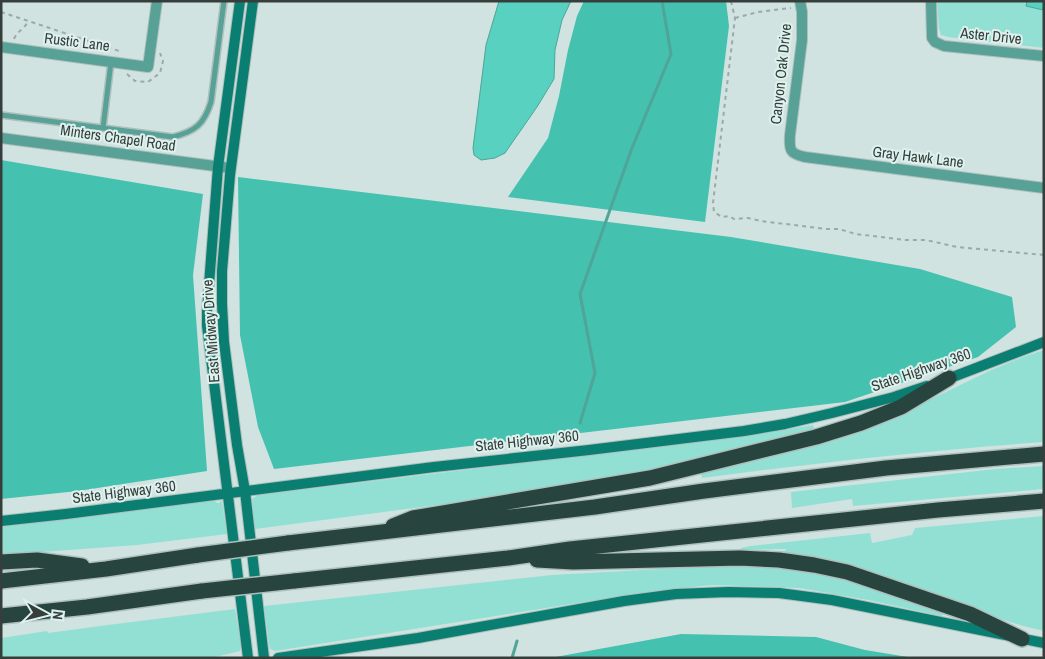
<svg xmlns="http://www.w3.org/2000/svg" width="1045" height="659" font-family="'Archivo Narrow',sans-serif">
	<rect width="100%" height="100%" fill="#d0e3e0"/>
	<path fill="#92e0d3" d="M937 1H1044V48L948 37 941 35 939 28Z
		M1044 350V442C929 450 816 463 702 478L700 470 915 407 989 371 1023 357Z
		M813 425 815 431 618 478 482 499 255 529 252 499 258 495 754 435Z
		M1044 466V489L853 506 852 499 792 508 791 492 995 469Z
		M210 501H215L217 503H219L220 501 222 502 227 534 137 545 1 555V527Z
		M1044 516V631L1023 626 983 613 765 552 785 551 786 549 741 550V548L750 546 870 533 872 543 912 535 915 528Z
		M717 564 786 566 839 576 944 610 942 616 868 600 799 588 713 585 654 591 275 651 270 649 269 644 264 606 552 575 698 567H714Z
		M235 609 241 646 240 651 211 658H1V638L47 631 48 633 108 625Z"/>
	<path fill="#45c1b0" d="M584 1H726L729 26 705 222 508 197 548 138 559 96 568 50 577 16Z
		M1 160 203 194 193 275 207 471 78 491 1 499Z
		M238 177 731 237 920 269 1012 297 1016 327 978 357 845 402 274 469 258 427 240 335Z
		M681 634 816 637 865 650 914 658H550Z"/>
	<path fill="#58d1c0" stroke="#4ea598" d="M499 1H571L562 20 555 50 554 79 537 107 505 153 495 158 481 160 474 155 473 148 486 45Z
		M1027 1H1044L1043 10 1026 6Z"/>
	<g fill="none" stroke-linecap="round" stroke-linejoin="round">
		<path stroke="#4ea598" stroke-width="3" d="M580 423 595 373 580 294 632 148 671 54 662 1
			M512 658 517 641"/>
		<g stroke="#aebfbc" stroke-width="8">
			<path id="service" d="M1 115 173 137C196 131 204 124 211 102L224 1
				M103 128 111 62"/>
		</g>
		<g stroke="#aebfbc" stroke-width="12">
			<path id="minor" d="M800 1 802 12V40L790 135C789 150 790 154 805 157L1044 188
				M931 1 932 38 935 42 944 46 1044 56
				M1 47 148 67 157 1
				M1 138 230 168"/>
		</g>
		<g stroke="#aebfbc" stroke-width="12">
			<path id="secondary" d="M240 1 218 167 207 311V326L248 658
				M253 1 230 175 222 271V304L224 342 237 445 245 491 264 658
				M945 380 1044 342
				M1 521 66 514 434 467 589 450 744 431 785 424 832 413 894 397 927 386
				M278 658 418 638 624 601 676 594 728 592 779 593 832 600 1044 643"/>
		</g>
		<g stroke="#aebfbc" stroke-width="18">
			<path id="motorway" d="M393 526 413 518 650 478 816 437 861 423 901 407 949 378
				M288 543 595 507 704 491 886 468 1044 454
				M537 560 573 562 740 558 779 560 814 565 847 572 970 614 1022 639
				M1 562 37 560 82 566
				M1 581 106 569 198 555
				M294 581 508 558 570 549 938 510 1044 501
				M1 616 87 607 202 591"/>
		</g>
		<path stroke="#9baaa7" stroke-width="2" stroke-dasharray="4 4" stroke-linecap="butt" d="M731 1 735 18 713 203 714 212 722 217 729 216 734 219 748 218 761 221 826 229H839L856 234 905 240H926L957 247 1044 255
			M1 12 119 51V52
			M735 18 758 12 791 8
			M14 39C17 31 25 29 28 21
			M51 45 52 40H66L68 34
			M127 74 135 81 148 82 160 73 163 61 160 53"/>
		<use href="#service" stroke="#57a196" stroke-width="5"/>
		<use href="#minor" stroke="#57a196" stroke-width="10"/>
		<use href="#secondary" stroke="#0b7e72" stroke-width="10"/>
		<use href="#motorway" stroke="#28443f" stroke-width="15"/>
		<g stroke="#aebfbc" stroke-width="18" stroke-linecap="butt">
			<path id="motorway-bridge" d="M198 555 288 543
				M202 591 294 581"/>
		</g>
		<use href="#motorway-bridge" stroke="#28443f" stroke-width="15"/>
	</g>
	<g text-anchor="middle" stroke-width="4" stroke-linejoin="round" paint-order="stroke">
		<g font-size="15" fill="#363e3c" stroke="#ddf1ed">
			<text transform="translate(991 36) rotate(6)" y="5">Aster Drive</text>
			<text transform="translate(77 42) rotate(7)" y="5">Rustic Lane</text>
			<text transform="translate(781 74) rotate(-84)" y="5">Canyon Oak Drive</text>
			<text transform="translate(118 138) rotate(8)" y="5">Minters Chapel Road</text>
			<text transform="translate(918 157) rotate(7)" y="5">Gray Hawk Lane</text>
			<text transform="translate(211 331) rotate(-94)" y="5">East Midway Drive</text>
			<text transform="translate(921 370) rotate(-19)" y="5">State Highway 360</text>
			<text transform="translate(527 441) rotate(-6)" y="5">State Highway 360</text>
			<text transform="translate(124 492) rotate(-7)" y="5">State Highway 360</text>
		</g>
	</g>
	<rect width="1045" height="659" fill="none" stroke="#363e3c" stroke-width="5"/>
	<g transform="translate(45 614) rotate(97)" stroke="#ddf1ed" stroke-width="4" paint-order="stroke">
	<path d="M0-4L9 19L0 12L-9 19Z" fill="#363e3c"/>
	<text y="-8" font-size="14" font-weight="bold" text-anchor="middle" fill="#363e3c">N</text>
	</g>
</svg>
